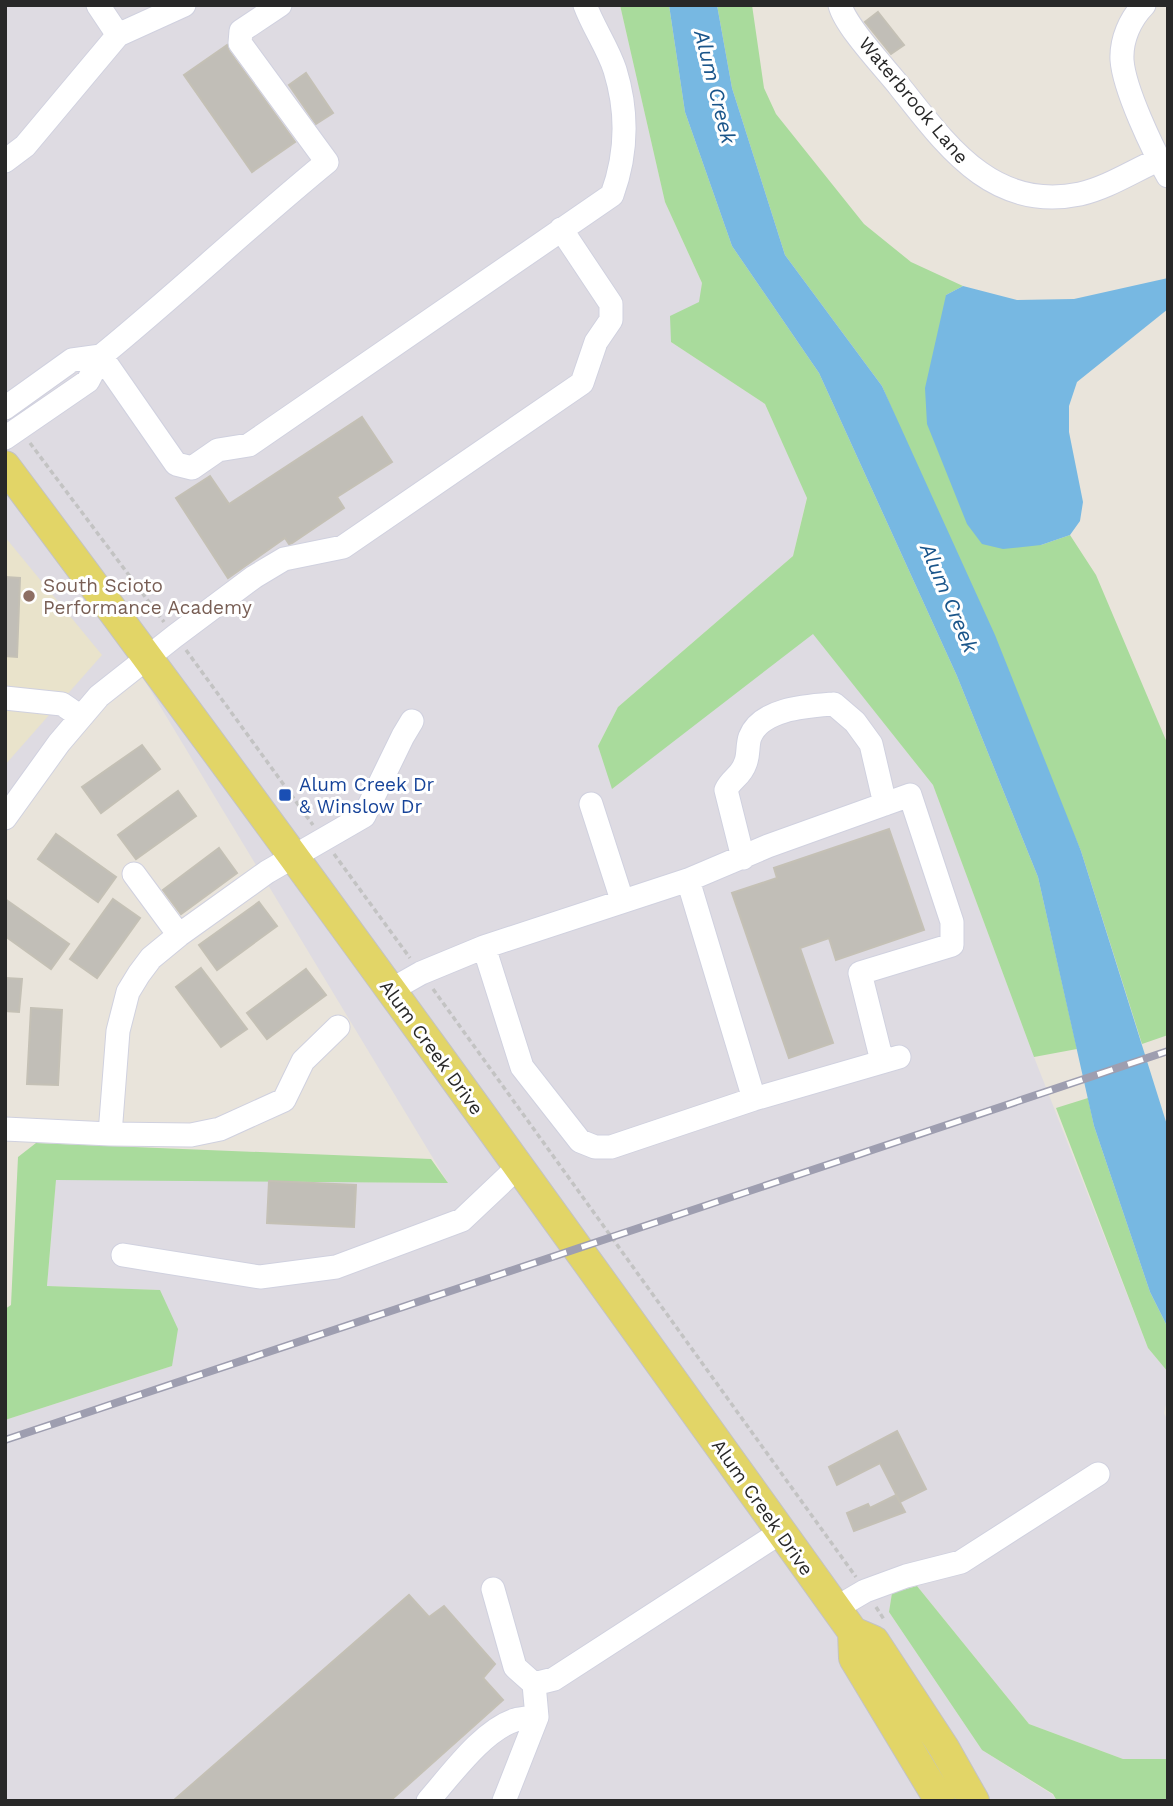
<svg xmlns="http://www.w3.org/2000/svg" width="1173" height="1806" font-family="'Work Sans',sans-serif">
	<rect width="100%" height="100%" fill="#e9e4db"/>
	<path fill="#dedbe2" d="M5 5H620L665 202 702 283 700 302 671 342 765 404 807 497 793 556 618 707 598 746 613 788 813 633 933 785 1034 1057 1148 1348 1168 1372V1396L1164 1413 1168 1421V1759H1123L1029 1724 917 1586 892 1593 889 1612 982 1750 1053 1795 1057 1801H5V1420L172 1366 160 1290 47 1286 56 1179 448 1183 134 663 5 814Z"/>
	<path fill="#e9e3cb" d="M5 537 102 655 5 765Z"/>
	<path fill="#a9db9c" d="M620 5H669L685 112 732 246 819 373 957 676 1038 877 1077 1049 1034 1057 933 785 813 634 612 789 598 746 618 707 793 556 807 498 765 404 671 342 670 316 699 302 702 283 665 202Z
		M717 5H752L764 88 776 114 864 224 911 262 963 286 946 295 1041 545 1070 535 1096 575 1168 745V1035L1142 1044 1081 851 882 386 785 255 732 88Z
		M1088 1098 1094 1126 1150 1292 1168 1328V1372L1148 1348 1056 1108Z
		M36 1143 431 1159 448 1183 56 1180 47 1286 160 1290 178 1329 172 1366 5 1420V1309L11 1305 18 1157Z
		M917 1586 1029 1724 1123 1759H1168V1801H1057L1053 1794 982 1750 889 1612 892 1593Z"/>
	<path fill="#77b8e2" d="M669 5H717L732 88 785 255 882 386 995 635 1081 851 1168 1128V1328L1150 1292 1094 1126 1038 877 957 676 819 373 732 246 685 112Z
		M1168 278V309L1077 382 1069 406V432L1083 502 1080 521 1070 535 1041 545 1003 549 982 544 967 524 927 424 925 388 946 295 963 286 1017 300 1074 299Z"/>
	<path fill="#c1beb7" stroke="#c4c0b5" stroke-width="2" d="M878 12 904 45 891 54 865 22Z
		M227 45 229 51 295 142 252 172 184 75Z
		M306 73 333 113 316 124 289 85Z
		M362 417 392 462 337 497 344 508 292 543 289 544 285 538 228 578 176 498 210 476 229 504Z
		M5 577 20 578 17 657 5 656Z
		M142 745 160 769 101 813 82 787Z
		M178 791 196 816 136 859 118 835Z
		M889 829 924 930 836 960 829 938 800 948 833 1043 789 1058 732 893 777 878 774 868Z
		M56 834 116 877 98 902 38 859Z
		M219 848 237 873 181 914 163 890Z
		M5 899 69 944 51 969 5 936Z
		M113 899 140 918 97 978 70 959Z
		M259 902 277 926 217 970 199 945Z
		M201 968 247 1029 221 1047 176 987Z
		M306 969 326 995 267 1039 247 1013Z
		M5 978 22 979 19 1012 5 1011Z
		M31 1008 62 1010 58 1085 27 1084Z
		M269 1181 356 1185 354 1227 267 1223Z
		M897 1431 926 1489 900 1502 880 1463 837 1485 829 1467Z
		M896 1495 905 1512 854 1531 847 1513 868 1504 870 1508Z
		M409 1595 429 1617 444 1606 495 1664 483 1678 503 1700 390 1801H173Z"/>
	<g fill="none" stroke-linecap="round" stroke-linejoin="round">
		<g stroke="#d0d1df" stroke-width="25">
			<path id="minor" d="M98 5 118 35
				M280 5 241 31 240 43 327 162C250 225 178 293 101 356L176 464 192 468 218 450 249 445 612 195C627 154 628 112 615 70 608 48 593 27 585 5
				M840 5C845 26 885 68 900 87 947 146 993 212 1080 194 1107 188 1133 171 1158 160
				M1144 5C1130 19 1121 40 1122 60 1124 89 1153 150 1168 176
				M5 161 25 146 118 35 184 5
				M5 408 72 360 101 356
				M5 438 88 381 101 356
				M5 698 62 704 81 717
				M591 804 622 900
				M5 818 59 743 99 696 175 636 254 577 284 559 343 547 582 383 596 342 611 320V304L561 229
				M743 858 726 790C731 779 741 776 745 764 749 756 747 745 750 737 761 708 809 706 834 704L855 722 871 744 885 804
				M134 874 179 935
				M688 880 754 1099
				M484 947 522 1067 580 1141 595 1147H611L754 1099 899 1057
				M391 990 421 973 484 947 688 880 768 846 910 795 952 922V945L860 973 882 1061
				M5 1129 110 1134 191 1135 220 1129 284 1100 303 1061 338 1027
				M110 1134 118 1031 128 992 139 974 151 958 179 935 267 872 364 816 403 736 412 721
				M123 1255 260 1277 336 1267 462 1220 518 1167
				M493 1589 515 1667 534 1684 537 1717 504 1801
				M836 1608 865 1591 906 1576 961 1562 1098 1474
				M534 1684 554 1679 781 1532
				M428 1801C451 1775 482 1731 515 1720 522 1718 530 1718 537 1717"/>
		</g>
		<g stroke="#c3c3c3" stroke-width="32">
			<path id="major" d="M5 466C293 851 573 1241 853 1632L874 1641 944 1748 974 1801
				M853 1632 854 1658 940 1801"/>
		</g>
		<path stroke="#c3c3c3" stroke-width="3.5" stroke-dasharray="5 3.5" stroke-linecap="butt" d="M30 443 164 622
			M186 650 313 825
			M334 854 410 958
			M433 989 856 1577
			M876 1607 885 1621"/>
		<use href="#minor" stroke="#fff" stroke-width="23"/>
		<use href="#major" stroke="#e2d567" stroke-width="30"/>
		<g stroke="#9e9eb0" stroke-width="8">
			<path id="rail" d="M5 1440 1168 1051"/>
		</g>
		<use href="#rail" stroke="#fff" stroke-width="5" stroke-dasharray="16" stroke-linecap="butt"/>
	</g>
	<circle fill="#8d6e63" stroke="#fff" stroke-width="2.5" cx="29" cy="596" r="7"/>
	<rect fill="#1a4fb4" stroke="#fff" stroke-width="2.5" x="278" y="788" width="14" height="14" rx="3.5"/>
	<g text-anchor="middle" stroke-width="6" stroke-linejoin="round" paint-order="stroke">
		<g font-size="19" fill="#282828" stroke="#fff">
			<text transform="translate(914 100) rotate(50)" y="7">Waterbrook Lane</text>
			<text transform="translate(432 1047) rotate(54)" y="7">Alum Creek Drive</text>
			<text transform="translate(763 1507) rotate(55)" y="7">Alum Creek Drive</text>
		</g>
		<g font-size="19" fill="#785e54" stroke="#fff" text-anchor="start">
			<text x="43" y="592">South Scioto<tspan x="43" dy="22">Performance Academy</tspan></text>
		</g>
		<g font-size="19" fill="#164399" stroke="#fff" text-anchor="start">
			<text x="299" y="791">Alum Creek Dr<tspan x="299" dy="22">&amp; Winslow Dr</tspan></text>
		</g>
		<g font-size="21" font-style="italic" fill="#1a558a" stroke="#fff">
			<text transform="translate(715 87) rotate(76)" y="7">Alum Creek</text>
			<text transform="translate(949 598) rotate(67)" y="7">Alum Creek</text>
		</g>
	</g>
	<rect width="1173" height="1806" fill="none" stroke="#282828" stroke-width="14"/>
</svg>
